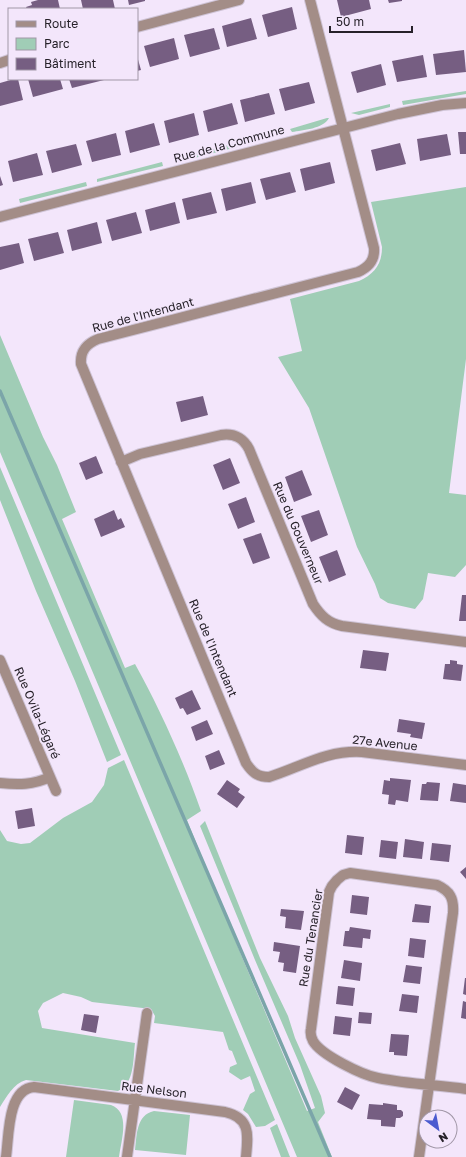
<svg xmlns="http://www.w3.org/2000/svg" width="466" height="1157" font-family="'Golos Text',sans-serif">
	<rect width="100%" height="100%" fill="#f3e6fb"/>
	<path fill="#a0cdb6" d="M466 91V94L403 105 402 101Z
		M390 104V107L359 115 351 113Z
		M327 118H329C323 129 303 130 292 132L290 129Z
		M284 130 285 134 253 142 252 138Z
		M240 142 241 146 175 163 174 159Z
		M162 162 163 166 97 182V179Z
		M86 182 87 186 20 203 19 199Z
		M466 187V359L449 493 466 495V565L455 577 428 573 423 599 415 609 388 603 380 598 375 584 357 547 309 408 278 357 302 351 290 299 359 281C374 274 382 265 382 247L371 202Z
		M0 335 43 437 57 465 76 512 62 519 125 668 135 664C160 709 184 762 201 811L187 820 242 957 307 1111 315 1108 300 1065 255 960 200 826 205 821 260 958 288 1016 295 1038 321 1096 325 1113 318 1122 332 1157H297L0 452Z
		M0 467 121 755 107 762 75 681 36 591 0 500Z
		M124 760 275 1120 265 1126 256 1127 248 1114 243 1110 250 1094 255 1091 250 1076 241 1080 229 1072 230 1067 237 1064 232 1051 229 1050 223 1032 154 1023 155 1016 151 1009 92 1002 81 997 63 993 43 1003 38 1011 42 1028 135 1043C133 1059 135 1083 118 1091L26 1080C13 1084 7 1096 0 1107V830L7 841 21 844 30 843 63 818 92 802 104 785 108 768Z
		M74 1100 111 1105C131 1112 121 1141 119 1157H66Z
		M154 1111 190 1115 186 1155 135 1150C137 1135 136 1115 154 1111Z
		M277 1124 290 1157H281L270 1128Z"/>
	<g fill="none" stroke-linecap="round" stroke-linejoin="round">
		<path stroke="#7ba5a9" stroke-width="3.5" d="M0 391 330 1157"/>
	</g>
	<path fill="#765e82" d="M38 0H58L60 9H27L26 7 32 5 31 2Z
		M81 0H113L115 9H83Z
		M128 0H145V1L129 5Z
		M337 0H369L371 9 341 17Z
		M388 0H402V1L389 3Z
		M292 7 297 29 268 37 262 15Z
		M251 18 257 39 227 47 222 26Z
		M214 28 220 49 190 57 184 35Z
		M174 38 179 59 150 67 144 46Z
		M464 50 466 72 436 75 433 54Z
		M423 55 427 77 397 82 392 61Z
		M137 56 141 70 137 71Z
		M381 64 386 85 357 93 351 72Z
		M14 79H18L23 100 0 106V83Z
		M28 79H60L63 89 33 97Z
		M69 79H104V80L72 88Z
		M309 82 315 103 285 111 279 89Z
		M269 93 275 114 245 122 240 100Z
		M232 103 238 124 208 132 203 111Z
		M194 113 199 135 169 143 164 121Z
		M154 123 160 145 130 153 125 131Z
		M458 132H466V154H460Z
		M116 133 121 155 92 162 86 141Z
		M447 134 451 155 420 161 417 139Z
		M400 143 406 164 376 171 371 150Z
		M76 144 82 165 52 173 46 151Z
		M37 153 43 175 13 182 8 161Z
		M330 162 335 183 305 191 300 169Z
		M290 172 296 192 266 200 260 179Z
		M0 176 3 185 0 186Z
		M251 182 256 203 226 211 221 189Z
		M211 192 217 213 187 220 182 199Z
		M175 202 180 223 150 231 145 210Z
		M136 212 142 233 112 241 106 220Z
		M97 222 102 243 72 251 67 230Z
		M58 232 64 253 34 261 28 239Z
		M19 243 24 263 0 270V247Z
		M203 396 208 415 181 422 176 402Z
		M96 456 103 473 86 480 79 463Z
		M230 458 240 483 223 490 213 465Z
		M302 470 312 495 294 502 285 477Z
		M246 497 255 522 238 529 228 504Z
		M114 510 118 520 121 518 125 527 101 537 94 519Z
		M319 510 328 535 311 542 301 516Z
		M261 533 270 558 253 564 243 539Z
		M337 550 346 575 329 582 319 557Z
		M462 595H466V621H459Z
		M363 650 389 653 386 671 360 668Z
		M450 660 457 661V664L463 665 461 681 443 679 445 664H450Z
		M192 690 201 709 187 715 183 708 180 709 175 698Z
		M399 719 425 723 422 739 410 737 411 734 397 732Z
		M207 720 213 734 196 741 191 727Z
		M219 750 225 764 210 770 205 756Z
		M390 778 411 780 408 802 396 800 395 805 388 804 389 795 382 794 384 780 390 781Z
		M227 780 240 789 238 792 245 797 237 808 217 794Z
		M427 782 440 783 438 801 420 800 422 784H426Z
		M453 783 466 785V803L450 801Z
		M32 808 35 826 18 829 15 811Z
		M347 835 364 837 362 855 345 853Z
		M405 839 424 842 422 859 403 857Z
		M381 840 398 842 396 859 379 857Z
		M432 843 451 845 449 862 430 860Z
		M466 867V879L460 872Z
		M352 895 369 897 367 915 350 913Z
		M415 904 431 906 429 923 412 922Z
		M281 909 304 911 301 930 285 928 286 917 280 916Z
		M350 927 371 930 370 939 363 938 362 948 343 946 345 931H349Z
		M410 938 426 940 424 958 408 956Z
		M274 942 300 946 296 973 283 971 284 963 278 962 280 952 273 951Z
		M344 960 362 963 360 981 341 978Z
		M406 965 422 967 420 984 403 982Z
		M465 978H466V995L463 994Z
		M338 986 355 988 353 1006 336 1004Z
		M402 994 419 996 417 1013 399 1011Z
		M463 1001 466 1002V1019L461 1018Z
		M359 1012 372 1013 371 1024 358 1023Z
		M84 1014 99 1016 96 1033 81 1030Z
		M335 1016 352 1018 350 1036 333 1034Z
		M391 1034 409 1035 407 1056 394 1055V1052H389Z
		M345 1087 360 1095 352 1110 337 1102Z
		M383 1103 397 1105V1110H401L403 1112V1116L400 1118H396L395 1127 381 1126V1120L367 1119 369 1104 383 1105Z"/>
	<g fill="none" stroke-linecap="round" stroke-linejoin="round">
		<g stroke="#cec3d5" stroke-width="12">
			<path id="minor" d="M310 0 374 248C375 260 369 267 358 272L98 339C86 344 80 351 81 364L246 763C252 772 257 777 269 777 301 767 326 750 362 752L466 765
				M137 27 239 0
				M0 63 9 60
				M121 462 140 454 221 435C235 433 243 438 249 449L313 604C321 616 328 623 342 626L466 642
				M0 660 56 791
				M0 783C18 785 33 785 50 777
				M6 1157C9 1137 7 1089 34 1087L225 1112C251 1118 248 1135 246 1157
				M127 1157 147 1013
				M419 1157 453 913C454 898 450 891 437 885L350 873 343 875 337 880 332 886 329 892 311 1029C310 1033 311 1037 313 1041 321 1055 362 1075 378 1078 407 1084 437 1085 466 1089"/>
		</g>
		<g stroke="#cec3d5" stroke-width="12">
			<path id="tertiary" d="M0 217 398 114 442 105 466 103"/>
		</g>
		<use href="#minor" stroke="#a38d87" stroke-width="10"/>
		<use href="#tertiary" stroke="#a38d87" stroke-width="10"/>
	</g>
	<g text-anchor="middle" stroke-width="4" stroke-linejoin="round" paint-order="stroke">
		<g font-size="12" fill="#262129" stroke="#f3e6fb">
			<text transform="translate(229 144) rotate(-15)" y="4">Rue de la Commune</text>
			<text transform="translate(143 315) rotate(-15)" y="4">Rue de l'Intendant</text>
			<text transform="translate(298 533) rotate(67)" y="4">Rue du Gouverneur</text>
			<text transform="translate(213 648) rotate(67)" y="4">Rue de l'Intendant</text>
			<text transform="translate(37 713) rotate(67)" y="4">Rue Ovila-Légaré</text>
			<text transform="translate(385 743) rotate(6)" y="4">27e Avenue</text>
			<text transform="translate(311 938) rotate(-81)" y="4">Rue du Tenancier</text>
			<text transform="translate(154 1090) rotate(7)" y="4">Rue Nelson</text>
		</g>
	</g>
	<rect x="8" y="8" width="130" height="72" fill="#f3e6fb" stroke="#a197a7"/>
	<rect x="16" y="21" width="20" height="6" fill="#a38d87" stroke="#a197a7"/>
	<text x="44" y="28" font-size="12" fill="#262129">Route</text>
	<rect x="16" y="38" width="20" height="12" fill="#a0cdb6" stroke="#a197a7"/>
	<text x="44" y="48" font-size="12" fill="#262129">Parc</text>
	<rect x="16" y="58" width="20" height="12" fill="#765e82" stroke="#a197a7"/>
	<text x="44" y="68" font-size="12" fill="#262129">Bâtiment</text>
	<g transform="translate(438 1129) rotate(148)"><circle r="19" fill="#f3e6fb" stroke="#a197a7"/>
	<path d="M0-3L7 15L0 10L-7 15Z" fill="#4b5bd0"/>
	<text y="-6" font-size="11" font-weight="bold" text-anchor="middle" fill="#262129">N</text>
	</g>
	<path d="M330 26v6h82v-6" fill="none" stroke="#262129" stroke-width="2"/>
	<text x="336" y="26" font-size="12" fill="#262129" stroke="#f3e6fb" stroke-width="3" paint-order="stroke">50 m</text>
</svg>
